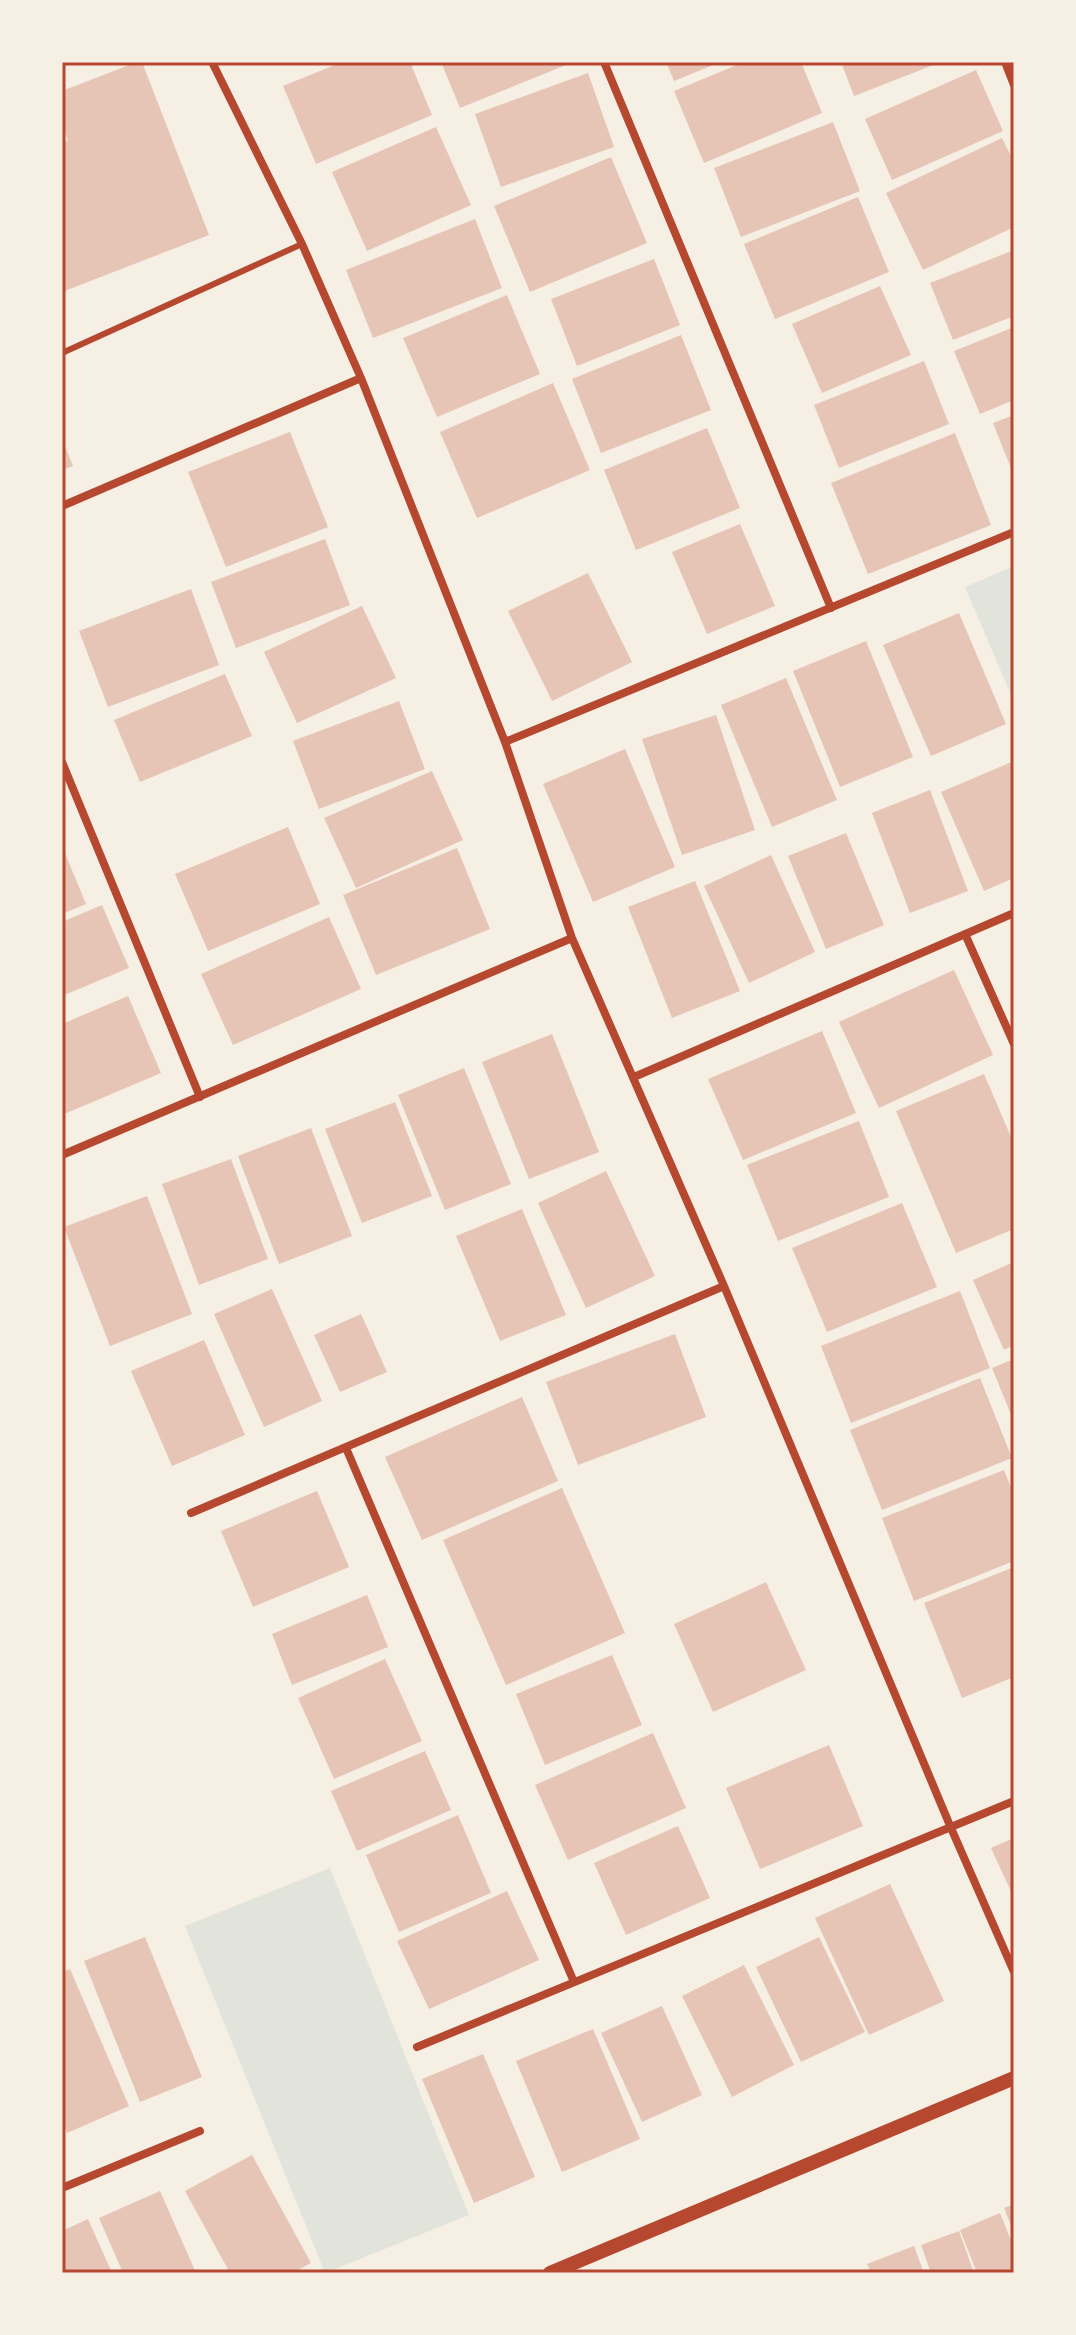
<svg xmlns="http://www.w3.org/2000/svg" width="1076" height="2335" font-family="Poppins,sans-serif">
	<rect width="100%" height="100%" fill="#f6efe4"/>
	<path fill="#e2e4dc" d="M1014 566V702L965 587Z
		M330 1868 469 2215 325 2273 185 1926Z"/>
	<path fill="#e6c5b7" d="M137 62H142L209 235 62 292V143L68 140 62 126V91Z
		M342 62H410L432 115 316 164 283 86Z
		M441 62H565L566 65 460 108Z
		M666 62H721L674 81Z
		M744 62H801L822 113 704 163 674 91Z
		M841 62H941L854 96Z
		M976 70 1003 131 892 180 865 119Z
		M588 73 614 147 501 187 475 114Z
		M833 122 860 191 741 237 714 168Z
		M436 127 471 205 367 251 332 172Z
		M1002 138 1014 162V227L923 270 886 193Z
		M611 157 647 243 530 292 494 206Z
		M858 197 889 272 775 319 744 244Z
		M475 219 502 288 373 338 346 270Z
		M1014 250V316L953 340 930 283Z
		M654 259 680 325 577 366 551 299Z
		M880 286 911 355 822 393 792 324Z
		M507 295 540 374 437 417 403 338Z
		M1014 327V400L980 414 954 351Z
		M681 335 711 410 601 453 572 379Z
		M924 361 949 424 839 468 814 405Z
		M553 383 590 470 477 518 440 432Z
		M1014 415V476L993 423Z
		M707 428 740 508 636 550 604 470Z
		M290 432 328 527 226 567 188 472Z
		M955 433 991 525 868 574 831 483Z
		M62 439 73 466 62 470Z
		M740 524 775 606 707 634 672 552Z
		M325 539 350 605 236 648 211 582Z
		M588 573 632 662 552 701 508 611Z
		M191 589 219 665 108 707 79 631Z
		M362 606 396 678 297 723 264 652Z
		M959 613 1006 724 931 756 883 645Z
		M866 641 913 757 840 787 793 671Z
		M225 674 252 736 140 782 114 720Z
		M786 678 837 800 772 827 721 705Z
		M399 701 425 769 319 809 293 741Z
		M716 715 755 830 682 855 642 739Z
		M625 749 675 867 593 902 543 784Z
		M1014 761V878L984 891 941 792Z
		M432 771 463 840 356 888 324 818Z
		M930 790 968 891 910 913 872 813Z
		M288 827 320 904 208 951 175 874Z
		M846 833 884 925 826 949 788 856Z
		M62 846 86 904 62 914Z
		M457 848 490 929 376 975 343 895Z
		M771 855 815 952 749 983 704 886Z
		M695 881 740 991 672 1018 628 907Z
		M102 905 129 968 62 996V922Z
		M329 917 361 989 233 1045 201 974Z
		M954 970 993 1055 879 1108 839 1022Z
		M128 996 161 1073 62 1115V1024Z
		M822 1031 856 1113 743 1160 708 1079Z
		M552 1034 599 1152 529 1179 482 1062Z
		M464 1068 511 1184 445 1210 398 1095Z
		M984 1074 1014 1144V1229L956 1253 896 1111Z
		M395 1102 432 1196 362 1223 325 1129Z
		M859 1121 889 1197 778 1241 747 1165Z
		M311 1128 352 1236 279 1264 238 1156Z
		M231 1159 268 1259 199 1285 162 1184Z
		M606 1171 655 1276 586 1308 538 1203Z
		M147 1196 192 1314 110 1346 64 1227Z
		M902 1203 937 1287 827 1332 792 1248Z
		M522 1209 566 1315 500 1341 456 1236Z
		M1014 1262V1345L1004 1350 973 1280Z
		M272 1289 322 1401 264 1427 214 1314Z
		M960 1291 990 1368 851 1423 821 1346Z
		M361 1314 387 1372 340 1392 314 1335Z
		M675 1334 706 1417 578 1465 546 1382Z
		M204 1340 245 1435 172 1466 131 1371Z
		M1014 1359V1422L992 1368Z
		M980 1378 1012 1458 882 1510 850 1430Z
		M522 1397 558 1481 422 1540 385 1457Z
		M1004 1470 1014 1495V1561L914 1601 882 1518Z
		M562 1488 625 1633 506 1685 443 1540Z
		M317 1491 349 1567 253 1607 221 1531Z
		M1014 1567V1677L962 1698 924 1603Z
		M766 1582 806 1670 713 1712 674 1624Z
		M367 1595 388 1647 292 1685 272 1634Z
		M612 1655 642 1725 545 1765 516 1694Z
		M385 1659 422 1741 334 1779 298 1698Z
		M653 1733 686 1808 568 1860 535 1785Z
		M829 1745 863 1826 760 1869 726 1788Z
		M425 1751 451 1810 357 1851 331 1791Z
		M458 1815 491 1893 399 1932 366 1855Z
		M678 1826 710 1898 626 1935 594 1863Z
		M1014 1838V1898L991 1848Z
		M890 1884 944 2001 869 2035 815 1918Z
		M507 1891 539 1960 429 2009 397 1941Z
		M145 1937 202 2077 140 2102 84 1961Z
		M819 1937 865 2032 801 2062 756 1967Z
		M744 1965 794 2065 732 2097 682 1996Z
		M70 1969 129 2106 67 2133 62 2122V1972Z
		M662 2006 702 2095 642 2122 601 2033Z
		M593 2029 640 2139 562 2172 516 2061Z
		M483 2054 535 2177 474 2203 422 2079Z
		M252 2155 311 2263 292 2273H230L185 2191Z
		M160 2191 196 2273H123L99 2218Z
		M1014 2204V2233L1004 2208Z
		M1000 2213 1014 2248V2273H977L960 2230Z
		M88 2219 112 2273H62V2231Z
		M959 2231 974 2273H931L921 2245Z
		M914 2246 924 2273H871L867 2264Z"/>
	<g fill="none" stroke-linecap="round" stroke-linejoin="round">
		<path stroke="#b5482f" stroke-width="6" d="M62 353 302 244"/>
		<path stroke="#b5482f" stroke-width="8" d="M212 62 302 244 361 378 505 742 572 938 724 1286 951 1828 1014 1972
			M604 62 831 608
			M1005 62 1014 85
			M62 506 361 378
			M505 742 1014 532
			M62 762 200 1097
			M965 934 1014 1044
			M634 1077 1014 913
			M62 1155 572 938
			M346 1448 574 1982
			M191 1513 724 1286
			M417 2047 1014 1801
			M62 2188 200 2131"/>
		<path stroke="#b5482f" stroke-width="14" d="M550 2273 1014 2078"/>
	</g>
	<rect width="1076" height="2335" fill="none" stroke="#f6efe4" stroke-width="128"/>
	<rect x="64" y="64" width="948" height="2207" fill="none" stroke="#b5482f" stroke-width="3"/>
</svg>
